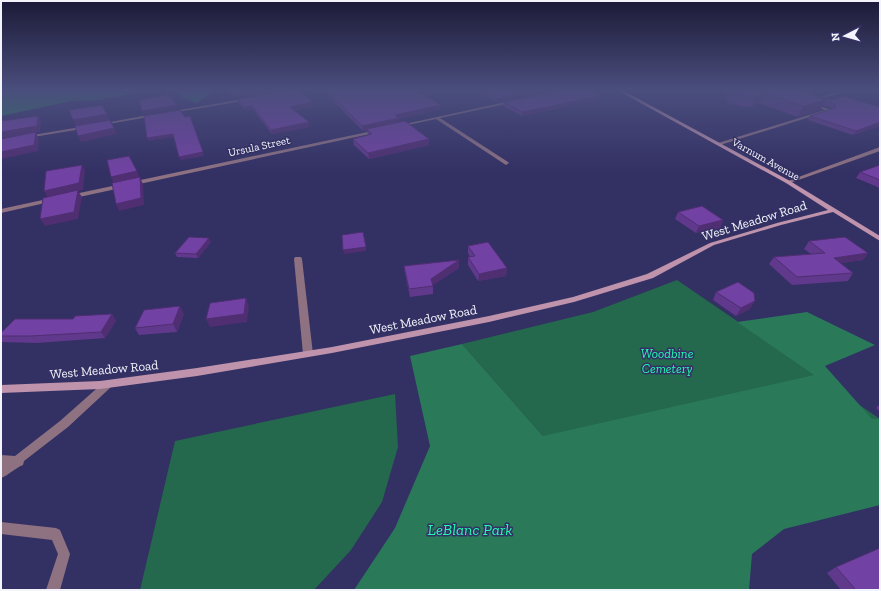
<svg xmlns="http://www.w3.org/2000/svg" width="881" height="591" font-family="'Zilla Slab',serif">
	<rect width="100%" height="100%" fill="#333064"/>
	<path fill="#24684d" d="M677 280 880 419V424L543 436 462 344 593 312Z
		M395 394 398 447 382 502 351 550 314 590H140L175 441Z"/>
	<path fill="#2a7959" d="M1 90H153L99 100 71 101 1 116Z
		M175 90H214L197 103 184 98Z
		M807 312 875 345 825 366 872 419H880V505L784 529 752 554 749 590H354L395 528 430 446 410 356 462 344 543 436 814 375 737 322Z"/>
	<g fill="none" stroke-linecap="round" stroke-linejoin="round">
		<path fill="#8e7282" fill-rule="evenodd" d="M843 90H849L815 101 811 100Z
			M810 103 832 110 720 145 715 144 825 110 810 105Z
			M107 381 110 382 112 385 110 388 68 427 24 461 23 465C15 468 9 475 1 478V466L2 465H1V455L15 456 60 421 104 382Z
			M1 522 56 528 60 530 70 554 60 590H46L58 554 52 540 1 534Z"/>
		<path fill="#8e7282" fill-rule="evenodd" d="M248 98 250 99V100L171 113 169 112Z
			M514 100 516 101V102L440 118 508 162 509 163 506 165 436 119 398 127 396 126Z
			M153 114H155V116L102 125 100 124Z
			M86 126H88V128L27 138 25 137 27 136Z
			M377 130 379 131V132L70 199 67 197 70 195Z
			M880 147V151L790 183 785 182Z
			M52 198 55 200 54 201 1 213V209Z
			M295 257H301L302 259 313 354 311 356H305L303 354 294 259Z"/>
		<path fill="#be93ab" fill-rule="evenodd" d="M617 90H622L790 181 880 236V241L833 212 781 225 714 245 653 278 574 302 489 322 332 353 197 376 100 389 1 393V385L100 381 197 368 332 347 489 316 573 297 647 274 710 243 777 223 828 210 786 183Z"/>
	</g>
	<path fill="#61398c" d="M227 90H286L234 98Z
		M325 90H456L425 96 441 109 399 119V122L429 139V145L369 159 354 145 353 139 368 135 367 130 363 131 326 94Z
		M473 90H556L497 102Z
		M719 90H815L813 95 820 97 880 107V126L853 135 808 120 810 116 833 109 832 108 823 105 820 110 798 117 759 103 752 107H744L728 103 725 92Z
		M237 99 313 102 314 106 294 110 309 122V127L272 134 253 110 247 111 238 103Z
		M600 99 522 116 503 106 504 102Z
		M880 165V188L856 178 860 172Z
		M678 212 723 220 720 228 696 233 675 219Z
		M809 241 868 253 863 260 841 263 853 273 848 281 792 285 769 264 774 257 811 254 804 249Z
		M211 242 198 258 177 257 175 253Z
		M468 246 507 268 506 276 478 281 468 265V257H470L468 253Z
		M459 260V268L433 285V294L410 297 405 274 404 266Z
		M716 292 750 309 736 316 713 300Z
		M112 314 116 321 105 338 37 343 1 342V329L3 331 73 319Z
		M184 314 177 332 139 335 135 328Z
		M880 404V412L876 408Z
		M836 567 880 590H841L827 573Z"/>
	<path fill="#4f2e72" d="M269 90H286L234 98V96Z
		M433 90H456L420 97 419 92Z
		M540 90H556L497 102V99Z
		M810 90H815L811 98 803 101 807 91Z
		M764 93 759 103 752 107 756 97Z
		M600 96V99L522 116V112Z
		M826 100 820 110 798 117 803 106Z
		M313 102 314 106 291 111 290 107Z
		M177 105 178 108 144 114 142 111Z
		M441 105V109L399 119V123L363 131 362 126 395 115Z
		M252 106 253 110 247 111 245 107Z
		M107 114 109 120 76 126 73 120Z
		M38 116 41 121 40 132 1 138V132Z
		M309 122V127L272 134 271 130Z
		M880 122V126L853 135 856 131Z
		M114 128 117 134 81 142 78 136Z
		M36 133 39 139 38 151 1 159V152Z
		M173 134 174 137 148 141 147 138Z
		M429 139V145L369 159 368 153Z
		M203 152 204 156 181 160 179 157Z
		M82 165 85 171 83 190 78 191 82 197 78 219 45 226 40 219 48 198 44 191Z
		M137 171 143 184 144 205 119 211 116 204 114 184 111 177Z
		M723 220 720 228 696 233 699 226Z
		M209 238 211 242 198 258 196 254Z
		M366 247V251L344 254 343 250Z
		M868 253 863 260 829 265 834 258Z
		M459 260V268L432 286 431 279Z
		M507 268 506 276 478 281 479 274Z
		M246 298 249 306 247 322 210 327 206 319Z
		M755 301 750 309 736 316 741 308Z
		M180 306 184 314 177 332 173 324Z
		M112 314 116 321 105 338 101 332Z"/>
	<path fill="#7142a3" stroke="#4f2e72" d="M228 90H269L234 96Z
		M287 90H299L313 102 290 107 309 122 271 130 252 106 245 107 237 99Z
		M326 90H433L419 92 441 105 395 115 399 118 362 126Z
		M480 90H540L497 99Z
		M562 90H592L600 96 522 112 504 102Z
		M731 90H810L807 91 806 92 826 100 803 106 764 93 756 97H748L732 93Z
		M169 94 177 105 142 111 139 100Z
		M844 96 880 107V122L856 131 810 116 835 108V104L825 101 826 100 820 97H822L832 100Z
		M102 105 107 114 73 120 69 110Z
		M180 110 185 117 190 116 203 152 179 157 173 134 147 138 144 116Z
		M38 116 37 126 1 132V121Z
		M110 120 114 128 78 136 75 126Z
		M405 121 429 139 368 153 353 139 372 134 367 129Z
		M36 132 34 145 1 152V139Z
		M129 156 137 171 111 177 107 160Z
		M82 165 79 183 44 191 46 171Z
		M880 165V180L860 172Z
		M140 177 141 198 116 204 112 183Z
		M78 190 74 212 40 219 43 198Z
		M702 206 723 220 699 226 678 212Z
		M363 232 366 247 343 250 342 235Z
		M189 237 209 238 196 254 175 253Z
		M845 237 868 253 834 258 853 273 797 277 774 257 825 253 809 241Z
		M488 242 507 268 479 274 468 257 475 256 468 246Z
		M459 260 431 279 433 286 409 289 404 266Z
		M738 282 754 293 755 301 741 308 716 292Z
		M246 298 244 314 206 319 210 303Z
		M180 306 173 324 135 328 144 310Z
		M112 314 101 332 31 336H1V333L15 319H73L75 316Z
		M880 548V590H856L836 567Z"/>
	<linearGradient id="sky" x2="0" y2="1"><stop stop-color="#1c1a37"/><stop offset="0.52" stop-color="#4a4e7d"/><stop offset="1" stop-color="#4a4e7d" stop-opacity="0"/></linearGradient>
	<rect width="881" height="173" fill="url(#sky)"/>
	<g text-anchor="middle" stroke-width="3" stroke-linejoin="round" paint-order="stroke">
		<g font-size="11" fill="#f3f4fb" stroke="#333064">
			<text transform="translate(259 146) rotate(-12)" y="4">Ursula Street</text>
			<text transform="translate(766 159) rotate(29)" y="4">Varnum Avenue</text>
		</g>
		<g font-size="13" fill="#f3f4fb" stroke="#333064">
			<text transform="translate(754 220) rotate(-17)" y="5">West Meadow Road</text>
			<text transform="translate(423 319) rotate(-11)" y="5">West Meadow Road</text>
			<text transform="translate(104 369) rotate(-5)" y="5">West Meadow Road</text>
		</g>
		<g font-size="13" font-style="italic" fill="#24fab3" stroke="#333064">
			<text x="667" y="358">Woodbine<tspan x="667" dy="15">Cemetery</tspan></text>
		</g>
		<g font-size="16" font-style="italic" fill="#24fab3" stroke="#333064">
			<text x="470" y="535">LeBlanc Park</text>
		</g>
	</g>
	<rect width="881" height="591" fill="none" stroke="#f3f4fb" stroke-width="4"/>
	<g transform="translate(845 36) rotate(264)" stroke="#333064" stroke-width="3" paint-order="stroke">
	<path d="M0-3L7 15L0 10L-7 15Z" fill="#f3f4fb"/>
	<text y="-6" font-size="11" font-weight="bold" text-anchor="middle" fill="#f3f4fb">N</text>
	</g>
</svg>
